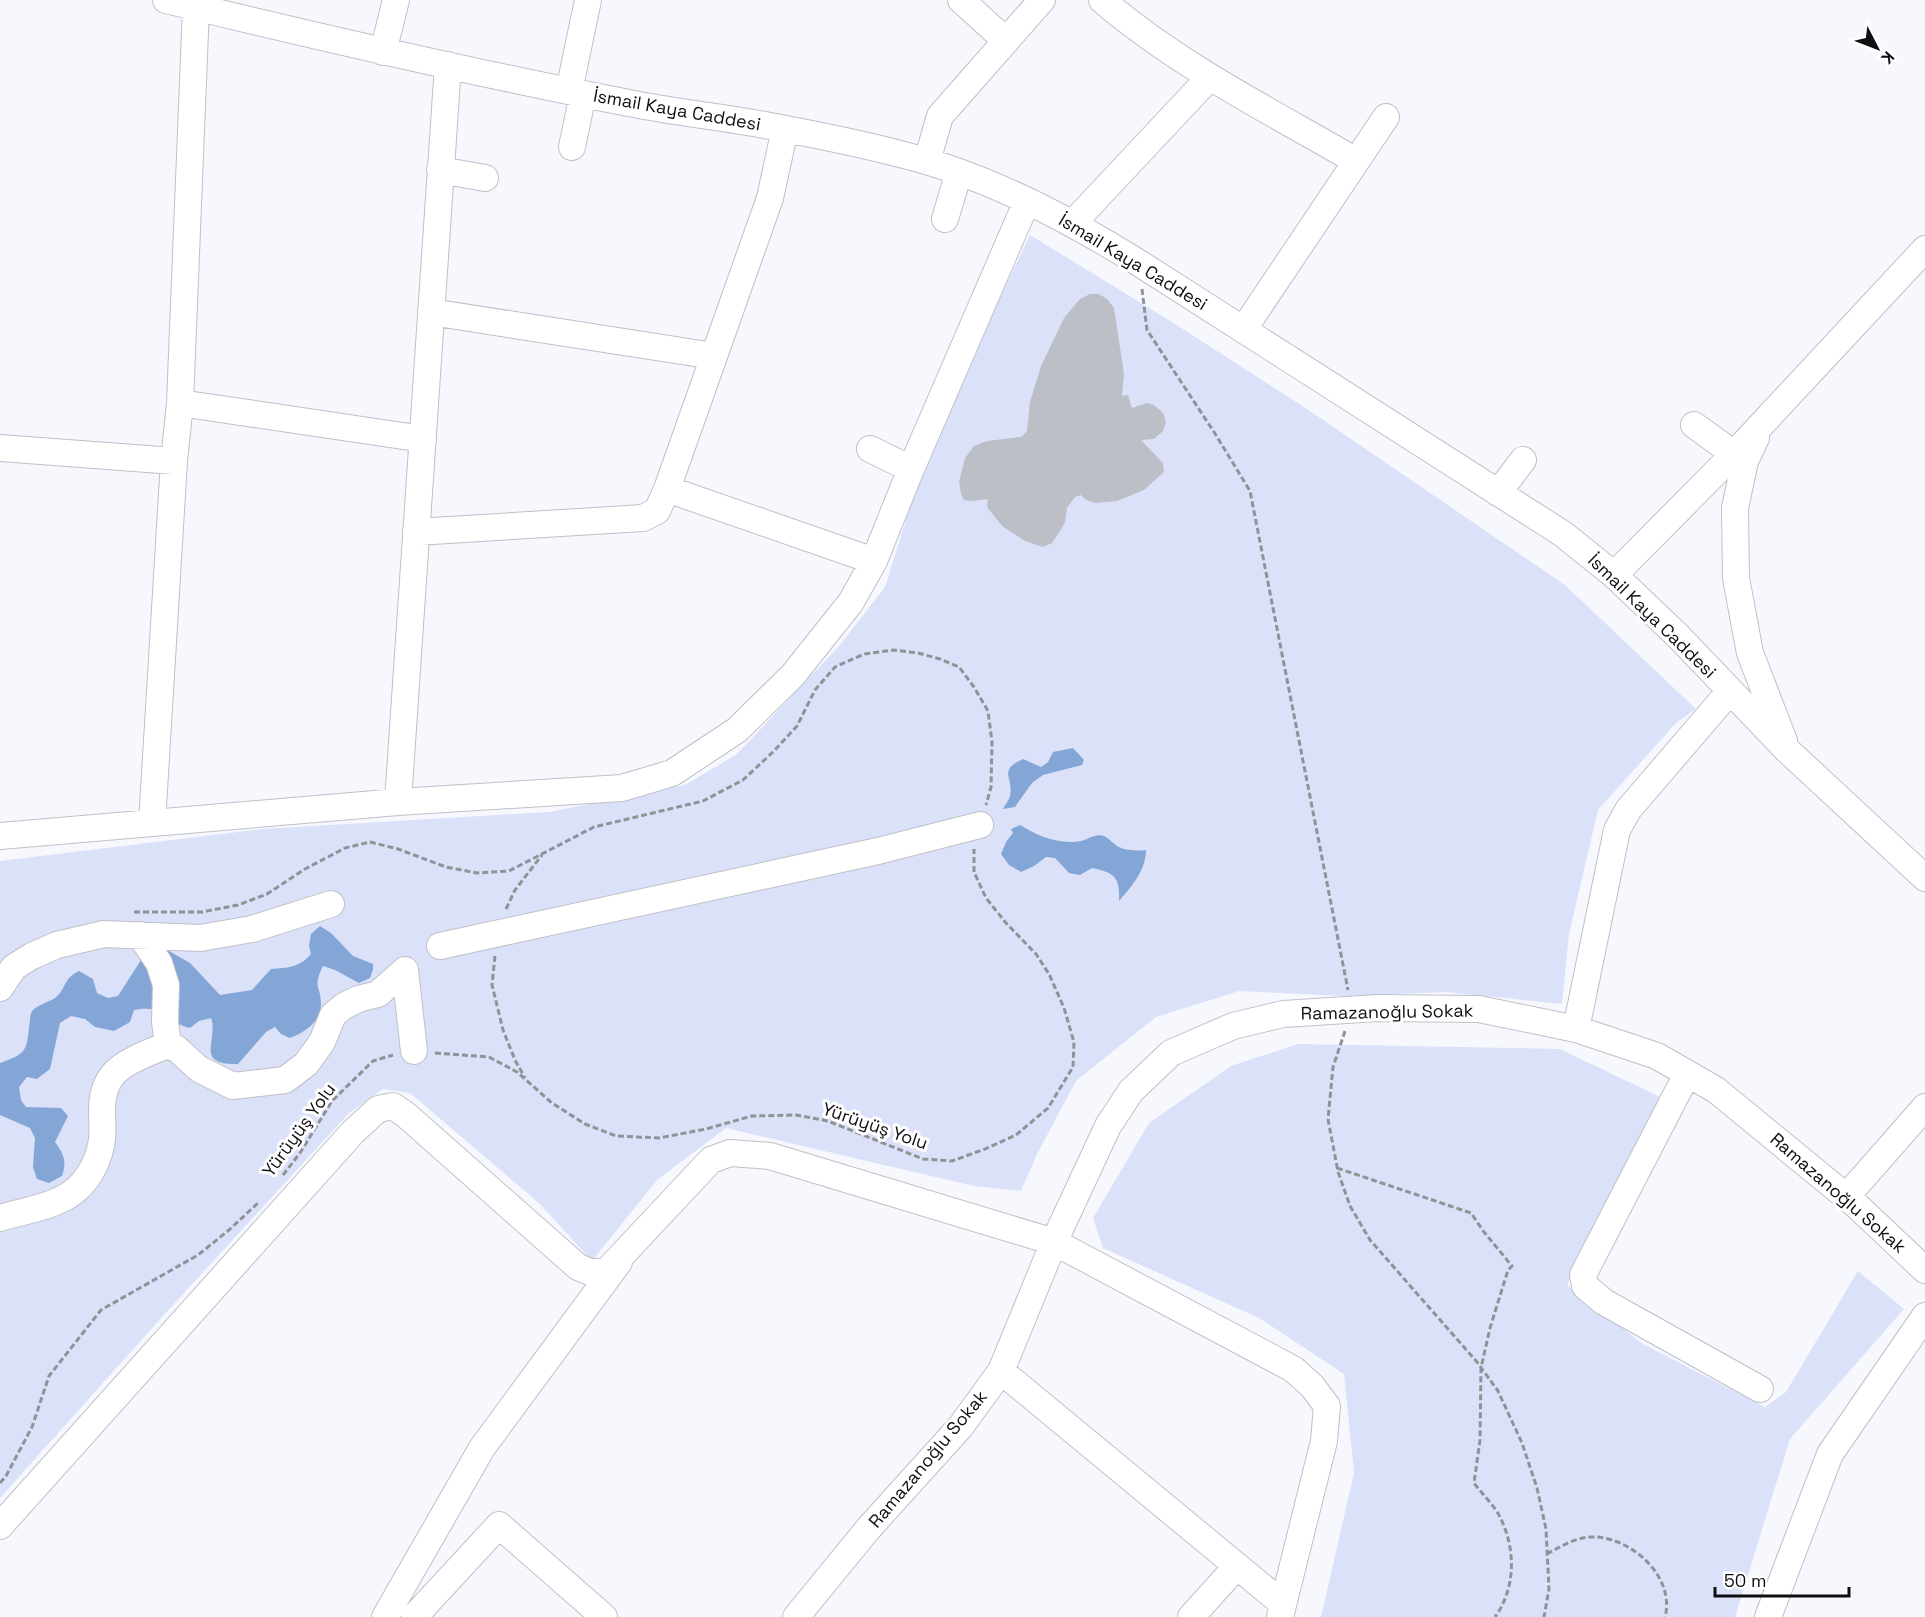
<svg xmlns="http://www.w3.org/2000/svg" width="1925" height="1617" font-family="'Space Grotesk',sans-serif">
	<rect width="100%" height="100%" fill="#f6f8fe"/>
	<path fill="#dbe1f8" d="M1030 235 1172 322 1307 409 1565 585 1696 709 1676 723 1598 810 1569 934 1562 1004 1446 992 1344 996 1239 991 1156 1017 1076 1081 1037 1154 1021 1191 974 1186 726 1128 657 1180 592 1261 539 1203 410 1093 383 1089 349 1113 162 1317 0 1498V861L262 829 549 812 685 785 737 754 840 645 885 587 916 488 944 415Z
		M1298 1044 1560 1049 1662 1098 1567 1285 1643 1344 1765 1407 1786 1392 1858 1271 1904 1309 1790 1439 1735 1617H1321L1354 1473 1344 1374 1259 1318 1103 1248 1093 1218 1149 1123 1231 1066Z"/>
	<path fill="#84a6d7" d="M1073 748 1084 760 1082 765 1043 775 1032 783 1015 807 1003 809C1005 805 1009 800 1010 796 1014 777 997 771 1023 759L1041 767 1048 762 1053 752Z
		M1020 825C1038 836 1059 845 1081 841 1089 839 1095 833 1104 836 1109 838 1113 844 1119 847 1127 851 1138 851 1146 850 1146 870 1132 886 1119 901 1120 877 1115 873 1092 868L1080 875 1069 873 1055 858 1046 857 1034 866 1021 872 1009 865 1001 854 1006 842 1013 833 1011 829Z
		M320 926 331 933 353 956 373 964V970L370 978 359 983 335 970 323 966C312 989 321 985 321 1004 321 1022 305 1032 290 1038L281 1034 275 1027 266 1032 238 1064C193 1065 219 1039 211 1018L199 1021 190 1028C164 1022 167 1004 134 1010L130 1022 114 1031 95 1027 85 1019 71 1016 60 1023 50 1069 37 1079 27 1077 19 1087 21 1100 26 1107 61 1108 68 1116 55 1142C64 1154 67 1162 62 1176L49 1183 37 1179 33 1167 35 1138 30 1128 0 1115V1063C24 1054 27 1053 29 1027 30 1023 30 1017 31 1013 35 1005 48 1003 55 998 67 989 62 979 79 971L93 979 97 993 108 998 118 996 143 957 164 948 190 963 220 995 252 990 271 969C288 968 300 967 311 954L309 946 311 934Z"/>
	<path fill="#bdbfc7" d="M1090 294H1099L1107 299 1114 308 1124 374 1122 396 1128 395 1132 408 1147 403 1154 405 1163 413 1166 422 1163 431 1154 439 1141 440 1163 463 1164 472 1144 490 1117 501 1095 503 1086 500 1081 495 1075 497 1067 508 1065 522 1060 531 1052 543 1043 547 1025 541 1002 526 987 507 988 499 972 501 964 500 961 494 959 482 965 458 974 446 987 441 1021 437 1027 431 1030 402 1041 366 1064 318 1080 299Z"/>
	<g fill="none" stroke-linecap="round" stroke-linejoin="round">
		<g stroke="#bfc0c8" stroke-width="28">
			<path id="minor" d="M166 0C319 37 473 73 629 103 677 113 726 117 775 127 818 135 862 144 904 155 988 176 1066 218 1139 263L1563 534 1614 575 1678 636 1787 750 1925 878
				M961 0 1006 41
				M1102 0C1178 65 1270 111 1356 161
				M383 52 396 0
				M569 91 588 0
				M572 147 583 94
				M927 161 940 116 1042 0
				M440 170 485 178
				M945 219 959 172
				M1073 223 1210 77
				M431 312 714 356
				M1243 330 1386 117
				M180 403 423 439
				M1694 425 1734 454
				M1756 438 1745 461 1735 508 1736 578 1750 653 1784 741
				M0 448 174 461
				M870 449 911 469
				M667 489 874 561
				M1498 493 1523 460
				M416 532 643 518 657 511 667 489 770 198 785 129
				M1614 575 1734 454 1925 249
				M398 802 448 65
				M152 823 174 461 180 403 196 7
				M0 836 398 802 622 788 672 773 737 730 793 675 851 602 874 561 911 469 1027 201
				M140 935 159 963 166 985 165 1022 168 1045
				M440 946 878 851 980 825
				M0 988 14 967 32 956 57 945 104 934 200 938 252 929 331 904
				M1576 1029 1617 830 1628 810 1730 691
				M1687 1074 1583 1275 1585 1286 1604 1302 1760 1389
				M1846 1197 1925 1107
				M0 1218C25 1210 58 1207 78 1188 91 1176 100 1157 102 1139 104 1117 97 1096 112 1076 122 1062 152 1051 168 1045L177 1049 199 1069 233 1086 285 1080 306 1064 322 1042 333 1015 344 1006 358 999 378 994 405 970 414 1051
				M1001 1371 1283 1604
				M0 1526 353 1132 378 1109 393 1106 406 1115 578 1267 590 1272H606L711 1160 730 1153 770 1156 1054 1242 1293 1369 1312 1386 1327 1406 1324 1441 1280 1617
				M385 1617 482 1448 619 1262
				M414 1617 499 1525 604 1617
				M796 1617 868 1529 961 1426 1001 1371 1054 1242 1108 1126 1131 1091 1171 1053 1233 1026 1283 1014 1378 1008 1479 1009 1576 1029 1657 1056 1716 1090 1855 1204 1925 1270
				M1191 1617 1237 1566
				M1768 1617 1830 1454 1925 1316"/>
		</g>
		<path stroke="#919297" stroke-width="3" stroke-dasharray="6 3" stroke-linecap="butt" d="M1142 289 1147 330 1214 432 1250 491 1348 990
			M506 909 515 890 542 855
			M134 912H202L238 905 267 894 305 869 345 848 370 842 398 849 446 867 477 873 509 871 594 827 703 801 743 780 773 752 797 726 815 690 835 667 864 654 893 650 918 653 940 659 959 667 974 687 988 711 992 742 991 787 986 805
			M495 956 492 985 503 1030 515 1060 525 1078
			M1345 1031 1333 1067 1328 1119 1338 1172 1350 1206 1370 1240 1477 1362 1498 1391 1522 1443 1537 1488 1546 1529 1549 1589 1544 1617
			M435 1053 489 1057 517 1072 552 1103 585 1124 616 1136 659 1138 706 1129 752 1116 796 1115 828 1121 923 1159 952 1161 985 1149 1016 1135 1048 1108 1073 1067 1074 1042 1064 1008 1049 974 1036 954 1006 923 986 898 974 872V849
			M1337 1168 1471 1213 1484 1232 1512 1266 1508 1270 1490 1328 1481 1368 1480 1440 1474 1483C1482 1494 1494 1505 1500 1517 1516 1549 1516 1588 1495 1617
			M283 1175 300 1153 332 1101 373 1061 393 1055
			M0 1483 6 1476 32 1427 49 1376 101 1310 198 1255 229 1230 259 1202
			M1547 1554C1560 1547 1574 1538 1590 1537 1629 1535 1676 1576 1665 1617"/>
		<use href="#minor" stroke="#fff" stroke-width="26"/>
	</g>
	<g text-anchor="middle" stroke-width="6" stroke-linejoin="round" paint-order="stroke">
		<g font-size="18" fill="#0f0f12" stroke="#fff">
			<text transform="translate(677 110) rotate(10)" y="6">İsmail Kaya Caddesi</text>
			<text transform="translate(1133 262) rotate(31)" y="6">İsmail Kaya Caddesi</text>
			<text transform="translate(1652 616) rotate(44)" y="6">İsmail Kaya Caddesi</text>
			<text transform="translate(1387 1012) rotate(-1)" y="6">Ramazanoğlu Sokak</text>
			<text transform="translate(875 1126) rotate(19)" y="6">Yürüyüş Yolu</text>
			<text transform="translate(299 1130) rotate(-54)" y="6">Yürüyüş Yolu</text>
			<text transform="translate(1838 1193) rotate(41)" y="6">Ramazanoğlu Sokak</text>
			<text transform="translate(928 1459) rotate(-50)" y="6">Ramazanoğlu Sokak</text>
		</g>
	</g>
	<g transform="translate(1877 48) rotate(132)" stroke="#ffffff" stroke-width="4.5" paint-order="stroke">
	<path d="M0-4.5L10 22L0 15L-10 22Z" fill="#0f0f12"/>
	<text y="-9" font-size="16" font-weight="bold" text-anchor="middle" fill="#0f0f12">K</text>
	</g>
	<path d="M1715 1587v9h134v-9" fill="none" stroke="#0f0f12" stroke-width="3"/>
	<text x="1724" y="1587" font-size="18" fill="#0f0f12" stroke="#ffffff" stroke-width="4.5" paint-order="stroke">50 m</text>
</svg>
